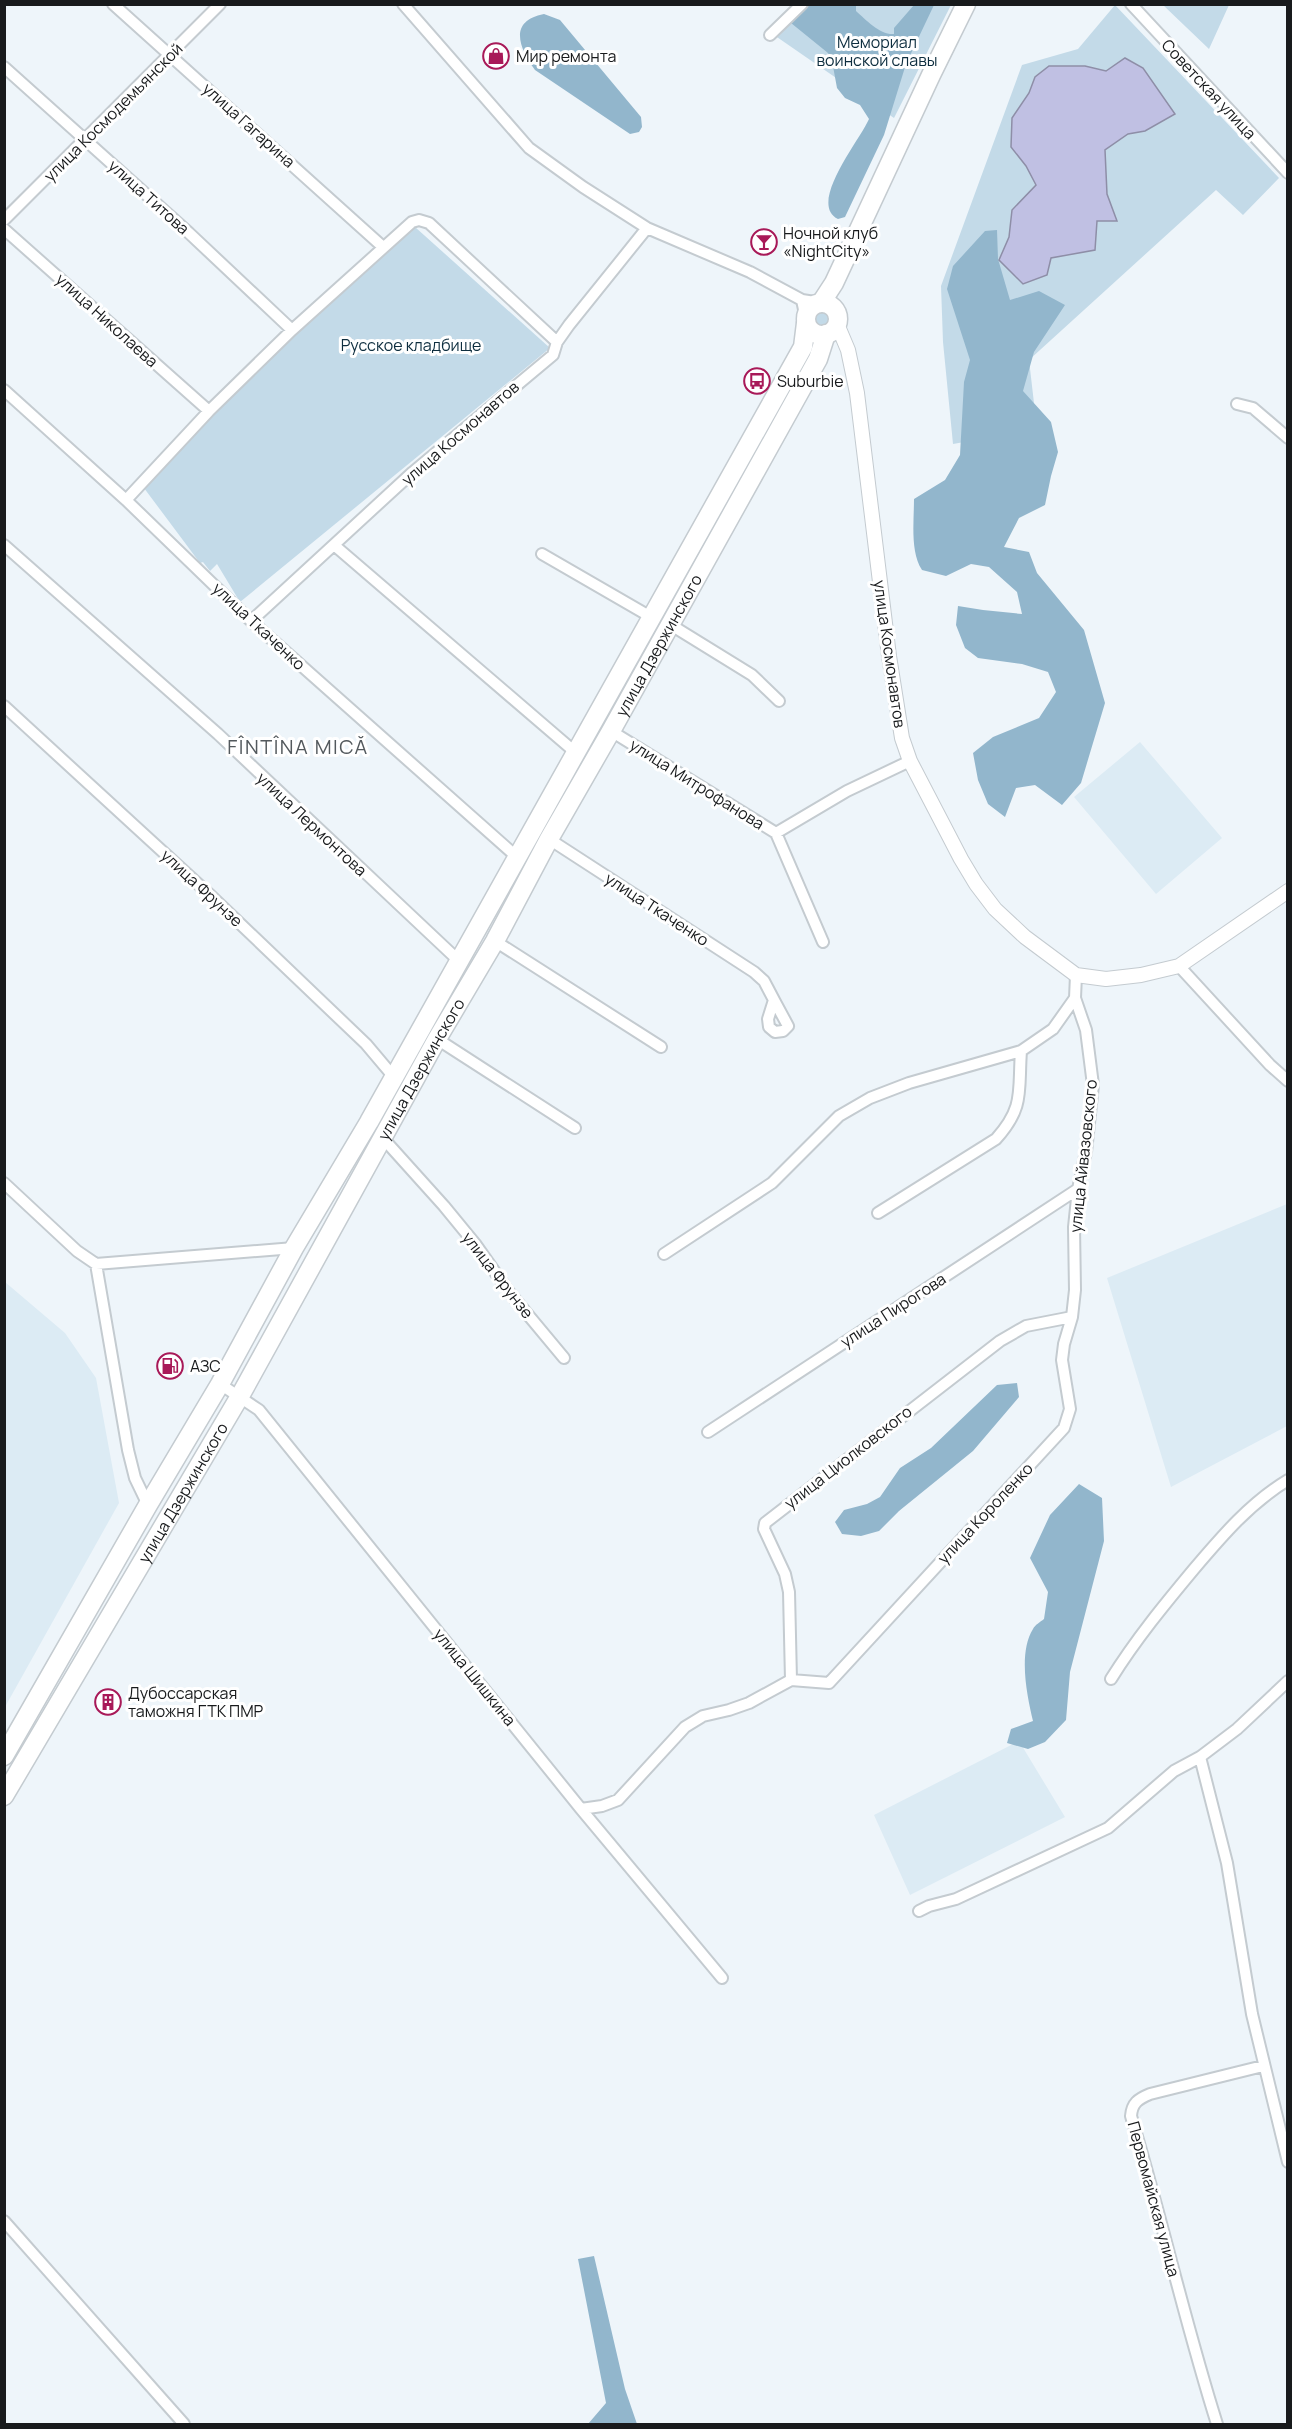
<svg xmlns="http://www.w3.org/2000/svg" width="1292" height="2429" font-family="Manrope,sans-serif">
	<rect width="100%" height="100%" fill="#eef5fa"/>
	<path fill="#dcebf4" d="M1140 742 1222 838 1156 894 1074 797Z
		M1287 1204V1426L1171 1487 1107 1278Z
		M5 1282 65 1333 96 1378 119 1503 5 1707Z
		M1019 1741 1065 1817 910 1895 874 1815Z"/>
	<path fill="#c3dae8" d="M806 5H951L894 118 774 35Z
		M1115 5 1279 178 1243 215 1216 190 1029 360 1037 429 953 444 943 342 941 286 1022 65 1078 49Z
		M1163 5H1229L1209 49Z
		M415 227 550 348 240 602 217 564 210 571 203 562 200 563 144 488 282 344 348 280Z
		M815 319a7 7 0 1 1 14 0a7 7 0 1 1-14 0Z"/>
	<path fill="#92b6cc" d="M803 5H856V11C866 20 880 35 894 34V28L914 5H934L906 64 884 135 845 217 838 219C807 204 860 140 869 119L860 105 845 98 837 88 832 61 828 53 791 23 790 16Z
		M544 14 560 20 641 117 642 127 639 132 630 134 535 70C519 48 508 21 544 14Z
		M997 230 998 259 1010 300 1039 291 1065 305 1034 352 1023 391 1051 422 1058 452 1051 476 1045 505 1019 518 1004 547 1029 552 1037 573 1084 630 1105 703 1081 783 1062 805 1035 785 1016 788 1005 817 988 804 978 780 973 753 993 737 1039 718 1056 692 1048 672 1022 664 978 658 965 648 956 625 958 606 983 610 1022 614 1017 592 989 567 971 564 946 576 922 570C910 552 914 521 914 499L945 480 960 455 964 382 970 360 947 289 953 266 985 231Z
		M1017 1383 1019 1397 973 1451 899 1511 879 1531 861 1536 842 1534 835 1522 844 1510 867 1504 880 1497 900 1468 931 1448 997 1385Z
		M1079 1484 1102 1498 1104 1541 1070 1672 1066 1720 1045 1742 1028 1749 1007 1743 1011 1729 1033 1721C1027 1696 1018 1653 1033 1629 1035 1625 1040 1622 1044 1619L1048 1592 1030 1558 1050 1515Z
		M594 2256 625 2389 637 2424H588L606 2403 578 2259Z"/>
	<path fill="#c0c0e3" stroke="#8e8ea7" stroke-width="1.5" d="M1125 58 1143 68 1175 114 1145 131 1128 134 1105 150 1107 194 1117 221H1097L1095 250 1051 258 1047 275 1023 284 999 260 1009 237 1012 210 1036 185 1026 166 1011 147 1012 118 1029 93 1035 77 1049 66H1085L1106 71Z"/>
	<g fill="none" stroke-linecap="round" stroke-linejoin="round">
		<g stroke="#c4cbd0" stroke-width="14">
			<path id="minor" d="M113 4 383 247
				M403 4 529 148 583 187 647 228 750 272 802 300 821 303
				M1131 4 1288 173
				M770 35 802 4
				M4 67 189 233 292 330
				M4 220 220 4
				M4 229 209 411
				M802 300 806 319
				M4 390 126 500 251 621 517 857
				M1237 404 1253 408 1288 438
				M126 500 209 411 292 330 412 222 419 220 429 223 557 342
				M4 545 218 734 458 960
				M334 545 575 752
				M542 554 651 617
				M251 621 413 472 553 355 557 342 569 325 647 228
				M671 625 752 675 779 701
				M4 706 210 895 366 1044 393 1076
				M611 731 776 833 847 791 910 761
				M776 833 823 942
				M549 839 754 972 764 981 774 1000 768 1019 769 1027 775 1032 783 1031 788 1026 774 1000
				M495 941 661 1047
				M1179 966 1270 1065 1288 1081
				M437 1039 575 1128
				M381 1136 444 1206 476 1245 509 1292 564 1358
				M4 1183 77 1251 96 1264
				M878 1213 996 1139C1025 1107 1018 1091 1021 1051
				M664 1254 772 1183 839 1116 870 1098 909 1083 1021 1051 1053 1029 1075 998
				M220 1384 259 1410 581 1809 722 1978
				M708 1432 1078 1189
				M148 1505 135 1478 128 1450 96 1264 294 1248
				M1111 1679C1136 1639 1164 1605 1194 1569 1222 1536 1250 1503 1288 1480
				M791 1680 789 1592 785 1574 764 1529 765 1523 1000 1341 1026 1326 1072 1317
				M1200 1757 1227 1863 1252 2014 1288 2162
				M581 1809 602 1806 618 1800 685 1727 703 1716 729 1710 749 1703 791 1680 829 1683 1064 1428 1070 1409 1062 1360 1064 1344 1072 1317 1075 1290 1074 1227 1078 1189 1086 1152 1093 1085 1086 1030 1075 998 1076 975
				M919 1911 929 1906 956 1899 1108 1828 1174 1771 1200 1757 1237 1729 1288 1681
				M4 2221 184 2424
				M1217 2424C1185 2323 1162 2219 1131 2116 1132 2103 1138 2099 1150 2094L1263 2066"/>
		</g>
		<g stroke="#c4cbd0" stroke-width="16">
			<path id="tertiary" d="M837 324 848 350 857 393 889 656 902 738 910 761 961 859 976 884 995 909 1025 937 1076 975 1106 979 1141 975 1179 966 1288 891"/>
		</g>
		<g stroke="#c4cbd0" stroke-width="21">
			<g id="trunk">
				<path d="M821 303 834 283 931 75 966 4"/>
				<circle cx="822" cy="319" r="16"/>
				<path d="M4 1756 148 1505 220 1384 294 1248 369 1122 803 347 806 323"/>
				<path id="s1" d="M4 1796 240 1396 437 1039 495 941 549 839 611 731 818 359 826 334"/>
			</g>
		</g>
		<use href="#minor" stroke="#fff" stroke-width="10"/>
		<use href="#tertiary" stroke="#fff" stroke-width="14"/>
		<use href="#trunk" stroke="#fff" stroke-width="18"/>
	</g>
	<defs>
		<g id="shop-ring" transform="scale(1.35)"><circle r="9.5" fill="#fff" stroke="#a81958" stroke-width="1.5"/><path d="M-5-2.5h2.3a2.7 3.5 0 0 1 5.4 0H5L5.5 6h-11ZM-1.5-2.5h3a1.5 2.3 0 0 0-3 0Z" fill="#a81958"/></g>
		<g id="bar-ring" transform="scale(1.35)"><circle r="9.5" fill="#fff" stroke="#a81958" stroke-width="1.5"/><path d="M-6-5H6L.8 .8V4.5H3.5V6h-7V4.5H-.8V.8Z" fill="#a81958"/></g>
		<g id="bus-ring" transform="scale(1.35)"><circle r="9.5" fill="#fff" stroke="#a81958" stroke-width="1.5"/><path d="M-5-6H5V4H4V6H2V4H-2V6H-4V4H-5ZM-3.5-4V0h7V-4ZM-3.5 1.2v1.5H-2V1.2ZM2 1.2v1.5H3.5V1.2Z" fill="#a81958"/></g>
		<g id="fuel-ring" transform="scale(1.35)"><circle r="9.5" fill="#fff" stroke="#a81958" stroke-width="1.5"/><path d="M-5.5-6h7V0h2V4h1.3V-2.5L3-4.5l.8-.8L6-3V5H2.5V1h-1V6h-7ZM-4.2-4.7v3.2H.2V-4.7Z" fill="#a81958"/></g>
		<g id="building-ring" transform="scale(1.35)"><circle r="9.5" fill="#fff" stroke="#a81958" stroke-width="1.5"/><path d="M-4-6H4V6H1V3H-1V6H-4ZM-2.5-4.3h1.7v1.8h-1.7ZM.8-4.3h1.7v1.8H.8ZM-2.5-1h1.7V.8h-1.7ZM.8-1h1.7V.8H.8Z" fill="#a81958"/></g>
	</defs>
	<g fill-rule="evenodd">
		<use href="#shop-ring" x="496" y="56"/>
		<use href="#bar-ring" x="764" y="242"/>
		<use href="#bus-ring" x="757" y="381"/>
		<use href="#fuel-ring" x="170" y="1366"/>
		<use href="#building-ring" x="108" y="1702"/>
	</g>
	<g text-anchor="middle" stroke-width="6" stroke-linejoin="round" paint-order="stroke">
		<g font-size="16" fill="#0e2e3f" stroke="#fff">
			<text x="877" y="48">Мемориал<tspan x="877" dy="18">воинской славы</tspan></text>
			<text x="411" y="351">Русское кладбище</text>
		</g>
		<g font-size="16" fill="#181a1c" stroke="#fff" text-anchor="start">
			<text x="516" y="62">Мир ремонта</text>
			<text x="783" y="239">Ночной клуб<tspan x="783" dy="18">«NightCity»</tspan></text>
			<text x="777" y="387">Suburbie</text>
			<text x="190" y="1372">АЗС</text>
			<text x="128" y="1699">Дубоссарская<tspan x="128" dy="18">таможня ГТК ПМР</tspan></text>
		</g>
		<g font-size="16" fill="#181a1c" stroke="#fff">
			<text transform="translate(1209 89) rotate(47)" y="6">Советская улица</text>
			<text transform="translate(113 112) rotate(-45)" y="6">улица Космодемьянской</text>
			<text transform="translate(249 125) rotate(42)" y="6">улица Гагарина</text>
			<text transform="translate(149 197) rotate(42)" y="6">улица Титова</text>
			<text transform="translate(107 320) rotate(42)" y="6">улица Николаева</text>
			<text transform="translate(460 433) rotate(-41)" y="6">улица Космонавтов</text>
			<text transform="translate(259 626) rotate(43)" y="6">улица Ткаченко</text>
			<text dy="6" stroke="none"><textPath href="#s1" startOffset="1324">улица Дзержинского</textPath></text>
			<text transform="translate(890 654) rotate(82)" y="6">улица Космонавтов</text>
			<text transform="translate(697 784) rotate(32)" y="6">улица Митрофанова</text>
			<text transform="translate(312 824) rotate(43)" y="6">улица Лермонтова</text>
			<text transform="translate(202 888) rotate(43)" y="6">улица Фрунзе</text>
			<text transform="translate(657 909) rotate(33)" y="6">улица Ткаченко</text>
			<text dy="6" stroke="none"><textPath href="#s1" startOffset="838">улица Дзержинского</textPath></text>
			<text transform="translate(1083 1156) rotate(-84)" y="6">улица Айвазовского</text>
			<text transform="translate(498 1275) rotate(52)" y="6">улица Фрунзе</text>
			<text transform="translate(893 1310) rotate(-33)" y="6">улица Пирогова</text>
			<text transform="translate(848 1457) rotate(-38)" y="6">улица Циолковского</text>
			<text dy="6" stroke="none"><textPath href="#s1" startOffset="352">улица Дзержинского</textPath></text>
			<text transform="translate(985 1513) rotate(-47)" y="6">улица Короленко</text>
			<text transform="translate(475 1677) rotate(51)" y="6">улица Шишкина</text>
			<text transform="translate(1154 2199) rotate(75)" y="6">Первомайская улица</text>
		</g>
		<g font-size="20" letter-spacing="1.5" fill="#53595d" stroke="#fff">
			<text x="298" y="754">FÎNTÎNA MICĂ</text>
		</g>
	</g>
	<rect width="1292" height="2429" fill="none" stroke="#181a1c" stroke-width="12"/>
</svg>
